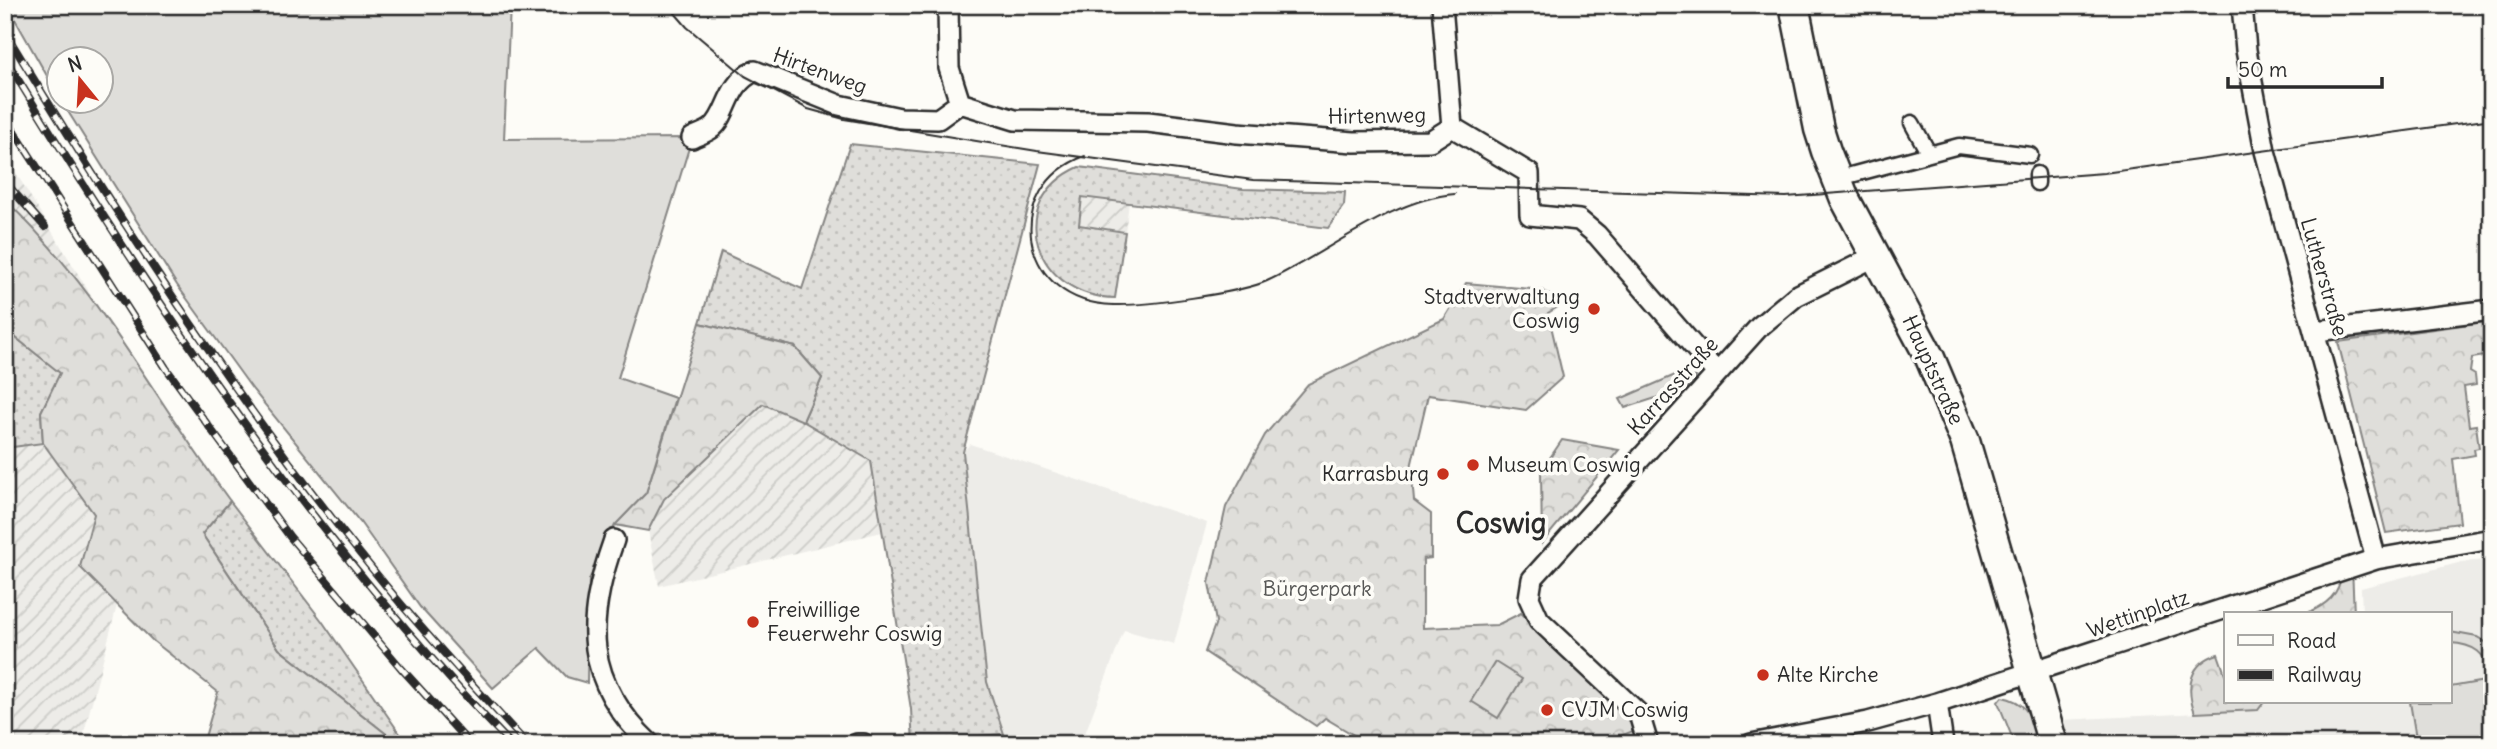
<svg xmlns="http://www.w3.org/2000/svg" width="2497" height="749" font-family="Delius,sans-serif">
	<defs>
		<pattern id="industrial-furrows" width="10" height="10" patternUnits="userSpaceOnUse" patternTransform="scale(1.75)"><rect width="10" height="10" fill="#edece8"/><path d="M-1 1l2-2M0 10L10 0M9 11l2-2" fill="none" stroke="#cbcbc7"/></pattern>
		<pattern id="grass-dots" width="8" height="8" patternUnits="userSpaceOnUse" patternTransform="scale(1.75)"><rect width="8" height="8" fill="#dfdeda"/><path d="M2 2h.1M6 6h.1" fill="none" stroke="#c0bfbb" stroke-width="1.8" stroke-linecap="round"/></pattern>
		<pattern id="forest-crowns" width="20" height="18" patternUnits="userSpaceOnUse" patternTransform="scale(1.75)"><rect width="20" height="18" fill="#dfdeda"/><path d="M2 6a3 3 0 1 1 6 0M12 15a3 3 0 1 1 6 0" fill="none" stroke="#c0bfbb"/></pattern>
	</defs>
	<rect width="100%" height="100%" fill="#fdfcf7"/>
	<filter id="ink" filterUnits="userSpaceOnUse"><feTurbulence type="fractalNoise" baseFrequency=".0143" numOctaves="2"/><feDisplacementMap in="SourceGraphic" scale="14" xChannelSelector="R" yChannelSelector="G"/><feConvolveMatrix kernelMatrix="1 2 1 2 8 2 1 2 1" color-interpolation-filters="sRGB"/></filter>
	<g filter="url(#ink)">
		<path fill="#edece8" d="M970 444 1207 523 1174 644 1124 630 1081 744H1006L987 682 963 452Z
			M2486 560 2492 564V744H2069L2061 720 2257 710 2264 702H2450V614H2362L2361 588 2462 562Z"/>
		<path fill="url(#industrial-furrows)" d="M5 155 166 417 81 744H5Z
			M1082 197 1129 203 1125 232 1079 225Z
			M763 404 803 421 871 461 882 532 659 586 648 531 664 499Z"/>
		<path fill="url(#grass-dots)" stroke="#858482" stroke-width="2" d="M850 144 1040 164 963 452 987 682 1004 734 954 738 955 744H913L911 709 871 461 803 421 822 378 795 347 700 323 721 252 802 289Z
			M1079 167 1243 189 1345 192 1344 205 1328 228 1082 197 1079 225 1125 232 1115 298C1034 297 1003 201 1079 167Z
			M5 329 61 373 41 412 43 443 5 448Z
			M230 501 322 621 407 744H399L279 649 202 534Z"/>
		<path fill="url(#forest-crowns)" stroke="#858482" stroke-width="2" d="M5 200C97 286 156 401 230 501L202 534 279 649 399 744H203L218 692 152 640 80 567 94 514 43 443 41 412 60 373 5 329Z
			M1466 283 1542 290 1563 304 1548 313 1563 377 1526 410 1428 395 1411 467 1414 501 1431 514V558L1423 559V628L1497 625 1521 613 1635 715 1638 729 1618 737 1610 744H1369L1325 718 1316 726 1205 652 1216 622 1209 583 1226 507 1265 435 1308 384 1444 319Z
			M2492 321V355L2472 358 2470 372 2475 375 2476 385 2464 387 2469 426 2476 425 2479 448 2474 449 2475 455 2453 459 2460 523 2386 533 2338 342Z
			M700 323 795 347 822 378 803 421 763 404 664 499 648 531 615 525 646 493Z
			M1562 440 1619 450 1542 543 1541 471Z
			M2352 567 2354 614H2305C2325 606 2342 594 2341 570Z
			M2218 654 2226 677V702H2264L2258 710 2195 713C2185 686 2190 663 2218 654Z"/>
		<path fill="#dfdeda" stroke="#858482" stroke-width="2" d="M7 5H510L504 139 692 138 618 378 675 398 646 493 615 525 589 580 587 683 567 677 539 648 493 688 420 607 360 522 253 390 177 285 62 102H102V60H60L59 97Z
			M1689 369 1696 377 1687 388 1625 408 1620 399Z
			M2450 632 2477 637 2492 646V676C2486 653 2474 644 2450 643Z
			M1495 662 1522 679 1498 718 1471 701Z
			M2485 681 2492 744H2417L2410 702H2450V687Z
			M2002 697C2024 701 2030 713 2036 733L2020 739 2012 737 1998 702Z"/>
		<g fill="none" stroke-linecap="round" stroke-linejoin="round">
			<g stroke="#2b2b2b" stroke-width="19">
				<path id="pedestrian" d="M1912 123 1928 152
					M2037 174V183
					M1836 179 1959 146 2030 155"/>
			</g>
			<g stroke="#2b2b2b" stroke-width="24">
				<path id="minor" d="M948 5 949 68 960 103
					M1442 5 1452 127
					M2242 5 2246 50 2265 151 2376 559
					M960 103 1015 120 1148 122 1237 133 1354 142 1430 141 1452 127
					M1452 127 1529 173 1530 215 1579 220 1597 235 1716 372
					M692 138C698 135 707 132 712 128 729 114 726 84 755 71L839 105 900 118 938 119 960 103
					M2316 331 2492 310
					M614 540C585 621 583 681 650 744
					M1937 703 1943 744
					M857 744H864
					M1648 744 1639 714 1539 620 1529 598 1532 579 1759 327 1796 296 1876 256
					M1751 744 1868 722 1937 703 2376 559 2492 539"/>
			</g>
			<g stroke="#2b2b2b" stroke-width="33">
				<path id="secondary" d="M1794 5 1819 129 1826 151 1845 199 1930 358 1965 441 2053 744"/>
			</g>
			<use href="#pedestrian" stroke="#fdfcf7" stroke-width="14"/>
			<use href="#minor" stroke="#fdfcf7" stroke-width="19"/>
			<use href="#secondary" stroke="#fdfcf7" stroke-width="28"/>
			<path stroke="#2b2b2b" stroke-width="2" d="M668 5 687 27 745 76 808 109 844 119 1037 151 1253 180 1786 197 2104 173 2492 119
				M1085 156C1001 187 1017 303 1114 305 1144 306 1241 293 1267 281 1326 254 1390 199 1455 194"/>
			<g stroke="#2b2b2b" stroke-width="8">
				<path id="rail" d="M5 32C124 228 249 421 396 598 438 648 483 696 527 744
					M5 58C153 302 312 539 511 744
					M5 117 166 368 290 537 401 668 470 744
					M5 182 45 227"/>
			</g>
			<use href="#rail" stroke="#fdfcf7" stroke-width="5" stroke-dasharray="16" stroke-linecap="butt"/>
		</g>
	</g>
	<g fill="#c8321e" stroke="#fdfcf7" stroke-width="2.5">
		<circle cx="1594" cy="309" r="7"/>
		<circle cx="1473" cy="465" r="7"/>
		<circle cx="1443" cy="474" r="7"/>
		<circle cx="753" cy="622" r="7"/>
		<circle cx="1763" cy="675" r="7"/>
		<circle cx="1547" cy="710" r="7"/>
	</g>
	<g text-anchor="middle" stroke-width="7" stroke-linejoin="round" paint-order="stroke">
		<g font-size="21" fill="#2b2b2b" stroke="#fdfcf7">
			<text transform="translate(820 71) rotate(20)" y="7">Hirtenweg</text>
			<text transform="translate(1377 116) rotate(-1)" y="7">Hirtenweg</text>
			<text transform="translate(2324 277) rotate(74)" y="7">Lutherstraße</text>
			<text transform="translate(1933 370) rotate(65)" y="7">Hauptstraße</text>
			<text transform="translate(1673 386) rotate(-48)" y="7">Karrasstraße</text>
			<text transform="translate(2138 614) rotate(-19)" y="7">Wettinplatz</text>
		</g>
		<g font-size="21" fill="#2b2b2b" stroke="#fdfcf7" text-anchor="start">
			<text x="1580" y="304" text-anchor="end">Stadtverwaltung<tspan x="1580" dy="24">Coswig</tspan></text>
			<text x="1487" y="472">Museum Coswig</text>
			<text x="1429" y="481" text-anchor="end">Karrasburg</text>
			<text x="767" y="617">Freiwillige<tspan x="767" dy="24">Feuerwehr Coswig</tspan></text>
			<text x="1777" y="682">Alte Kirche</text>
			<text x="1561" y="717">CVJM Coswig</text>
		</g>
		<g font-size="21" fill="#585857" stroke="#fdfcf7">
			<text x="1317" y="596">Bürgerpark</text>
		</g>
		<g font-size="28" font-weight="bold" fill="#2b2b2b" stroke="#fdfcf7">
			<text x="1501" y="533">Coswig</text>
		</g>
	</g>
	<rect width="2497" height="749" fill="none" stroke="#fdfcf7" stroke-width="28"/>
	<rect x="14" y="14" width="2469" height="721" fill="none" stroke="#2b2b2b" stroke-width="2.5" filter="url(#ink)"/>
	<rect x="2224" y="612" width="228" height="91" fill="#fdfcf7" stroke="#a9a8a5" stroke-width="2"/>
	<rect x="2238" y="635" width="35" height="10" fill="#fdfcf7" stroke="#a9a8a5" stroke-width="2"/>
	<text x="2287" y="648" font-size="21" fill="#2b2b2b">Road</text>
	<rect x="2238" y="670" width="35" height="10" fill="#2b2b2b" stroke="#a9a8a5" stroke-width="2"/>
	<text x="2287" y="682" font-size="21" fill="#2b2b2b">Railway</text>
	<g transform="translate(80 80) rotate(342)"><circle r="33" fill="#fdfcf7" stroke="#a9a8a5" stroke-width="2"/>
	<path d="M0-5L12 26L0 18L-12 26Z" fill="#c8321e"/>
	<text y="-10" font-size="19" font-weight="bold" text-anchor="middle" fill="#2b2b2b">N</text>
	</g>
	<path d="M2228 77v10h154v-10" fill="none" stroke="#2b2b2b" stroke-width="3.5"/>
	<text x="2238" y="77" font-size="21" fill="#2b2b2b" stroke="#fdfcf7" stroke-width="5" paint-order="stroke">50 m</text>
</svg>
